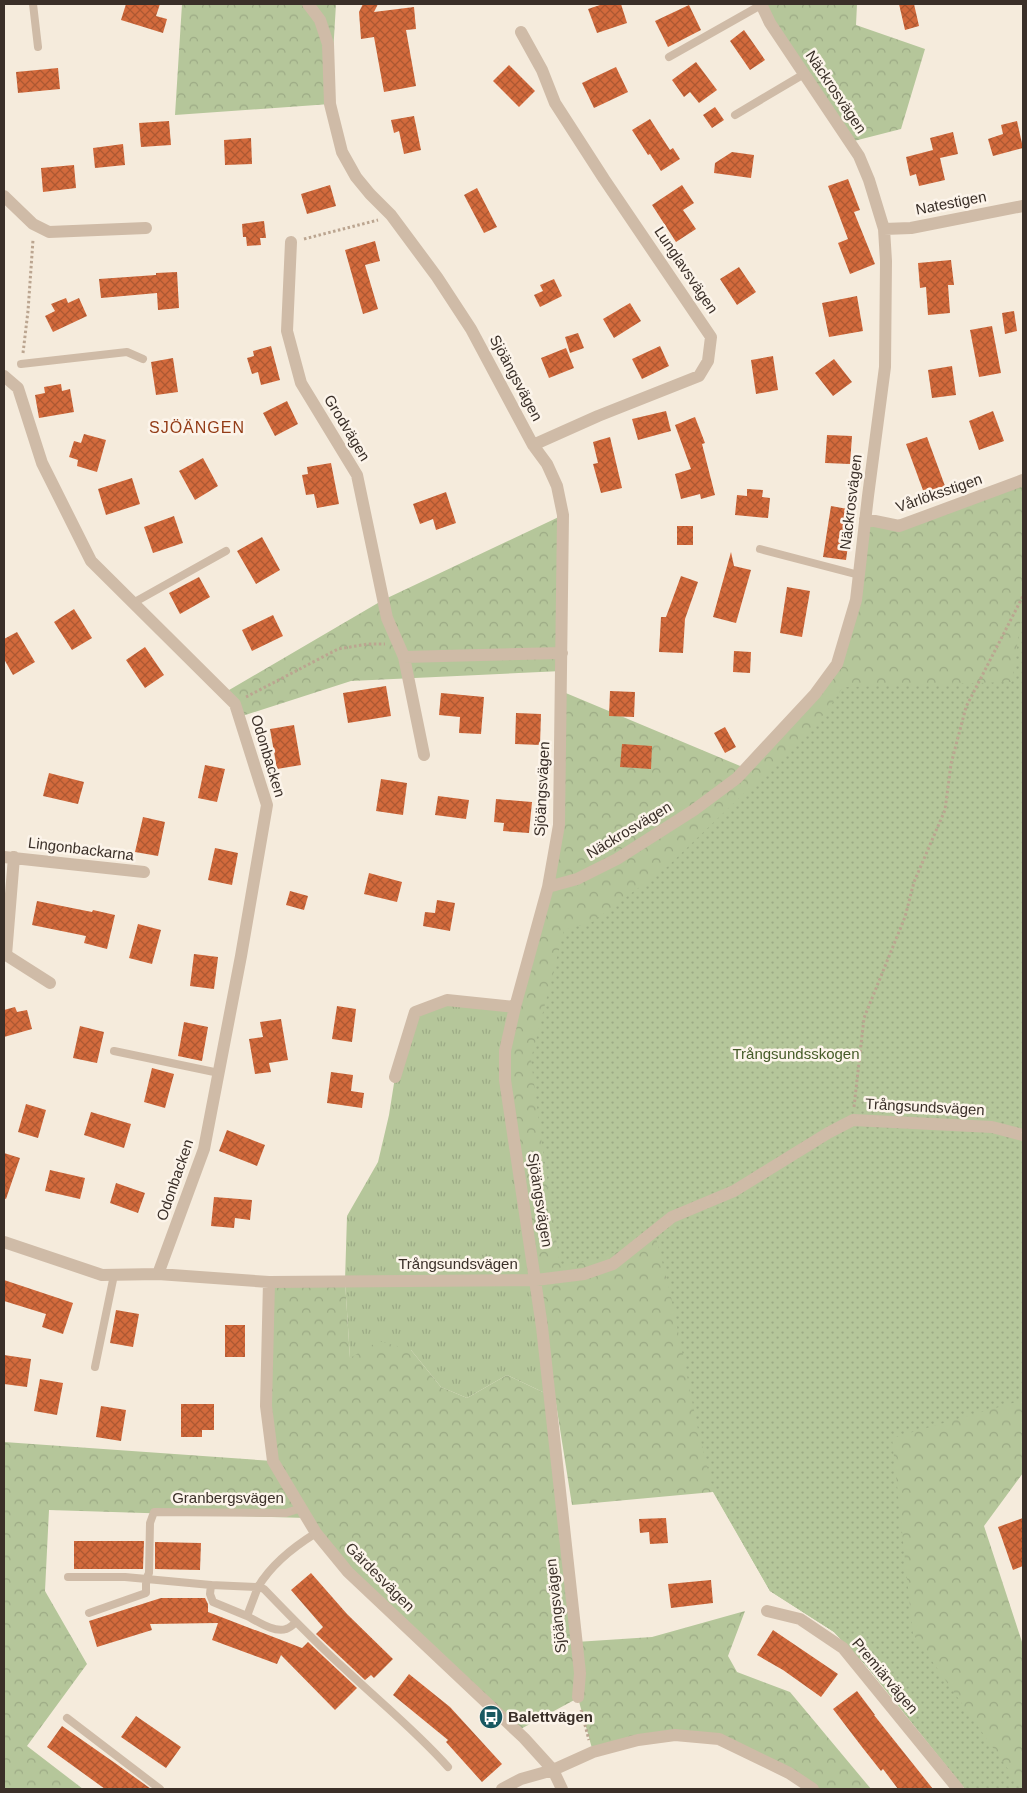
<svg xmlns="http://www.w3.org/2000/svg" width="1027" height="1793" font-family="Helvetica,sans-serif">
	<defs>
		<pattern id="grass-tufts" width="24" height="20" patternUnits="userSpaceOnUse" patternTransform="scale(1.25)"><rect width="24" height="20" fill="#b5c69a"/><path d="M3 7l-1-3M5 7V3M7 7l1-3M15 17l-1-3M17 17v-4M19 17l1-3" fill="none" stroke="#9caa85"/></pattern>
		<pattern id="forest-crowns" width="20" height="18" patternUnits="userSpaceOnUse" patternTransform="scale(1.25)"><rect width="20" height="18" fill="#b5c69a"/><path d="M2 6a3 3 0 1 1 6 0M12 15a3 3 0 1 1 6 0" fill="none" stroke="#9caa85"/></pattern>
		<pattern id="park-dots" width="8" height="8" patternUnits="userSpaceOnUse" patternTransform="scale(1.25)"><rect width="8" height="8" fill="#b5c69a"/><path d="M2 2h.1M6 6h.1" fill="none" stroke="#9caa85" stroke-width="1.8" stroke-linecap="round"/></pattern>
		<pattern id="building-cross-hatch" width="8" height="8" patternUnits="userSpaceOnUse" patternTransform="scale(1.25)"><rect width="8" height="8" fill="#d36a3c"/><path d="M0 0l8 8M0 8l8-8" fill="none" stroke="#ac5832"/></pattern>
	</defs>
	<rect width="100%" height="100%" fill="#f5ebdc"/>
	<path fill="url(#grass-tufts)" d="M447 1000 515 1007 549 1395 507 1375 467 1398 441 1387 411 1350 350 1358 345 1281 347 1216 378 1162 389 1115 395 1077 415 1012Z"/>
	<path fill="url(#forest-crowns)" d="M182 4H336L330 104 175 115Z
		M761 4H857L856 25 925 49 901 129 850 142Z
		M1023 480V1473L984 1526 1023 1645V1789H965L868 1668 834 1632 770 1591 713 1492 572 1505 505 1080V1051L559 825 561 691 745 768 837 664 856 600 865 519 899 526Z
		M563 515 562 671 351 681 239 717 224 693 383 600Z
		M345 1281 350 1358 379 1341 411 1350 441 1387 467 1398 507 1375 549 1395 576 1642 652 1637 745 1611 728 1656 737 1672 790 1692 871 1789H813L718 1739 675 1735 593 1752 578 1698 517 1731 348 1572 306 1518 49 1510 45 1591 87 1664 27 1746 83 1789H4V1442L273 1461 269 1282Z"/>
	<path fill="url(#park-dots)" d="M1023 603V1400L892 1438 913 1634 1022 1789H965L868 1668 834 1632 770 1591 713 1491 697 1425 670 1292 655 1234 598 1260 560 1265 540 1131 531 1059 564 930 592 922 667 867 787 752 827 711 843 687 1012 682Z"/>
	<path fill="url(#building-cross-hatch)" d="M126 4H160L156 16 167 19 163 33 121 20Z
		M363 4H378L374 12 414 7 416 29 406 30 416 86 384 92 374 37 361 39 359 12Z
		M603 4H621L627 23 597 33 588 9Z
		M899 4H914L919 26 905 30Z
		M689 5 701 30 668 47 655 21Z
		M744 30 765 60 750 70 730 41Z
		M696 62 717 90 699 103 690 92 684 97 672 80Z
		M509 65 535 91 519 107 493 81Z
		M616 67 628 92 594 108 582 83Z
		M58 68 60 89 18 93 16 72Z
		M715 107 724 120 712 128 703 115Z
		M414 116 421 150 404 154 399 131 394 133 391 120Z
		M650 119 670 150 673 148 680 159 661 171 650 154 648 155 632 130Z
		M169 121 171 145 141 147 139 123Z
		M1017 121 1023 148 993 156 988 139 1003 134 1001 125Z
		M953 132 958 154 940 158 945 180 919 186 916 174 910 176 906 157 933 150 930 138Z
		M251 138 252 164 225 165 224 140Z
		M123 144 125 165 95 168 93 148Z
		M732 152 754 155 751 178 714 173 715 163Z
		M74 165 76 188 43 192 41 168Z
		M848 179 860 210 854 212 875 264 850 274 838 243 848 239 828 186Z
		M330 185 336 206 307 214 301 194Z
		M682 185 694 203 683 210 696 229 676 242 652 205Z
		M477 188 497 227 484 233 464 195Z
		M264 221 266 238H260L261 245 247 246 246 237H243L242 224Z
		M375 241 380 261 365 265 378 309 363 314 345 250Z
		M951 260 954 285H948L950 313 928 315 926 287 920 288 918 263Z
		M739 267 756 292 737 305 720 279Z
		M177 272 179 308 158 310 157 293 101 298 99 279 156 275V273Z
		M554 279 562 296 540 307 534 295 543 291 540 285Z
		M857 296 863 331 829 337 822 303Z
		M66 298 68 303 79 298 87 316 53 332 45 316 55 311 51 304Z
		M630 303 641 321 614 338 603 319Z
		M1014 311 1017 331 1005 334 1002 313Z
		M992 326 1001 373 979 377 970 330Z
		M578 333 584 348 570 353 565 337Z
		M271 346 280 380 261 385 258 372 252 374 247 358 254 356 253 351Z
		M660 346 669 366 642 379 632 359Z
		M566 348 574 368 549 378 541 358Z
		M773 356 778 390 756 394 751 360Z
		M173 358 178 392 156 395 151 362Z
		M834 359 852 382 833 396 815 373Z
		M952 366 956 395 932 398 928 370Z
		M61 384 62 391 70 389 74 412 39 418 35 395 45 393 44 387Z
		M287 401 298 424 275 436 263 413Z
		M666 411 671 431 638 440 632 419Z
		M993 411 1004 441 979 450 969 421Z
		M695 417 705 443 702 444 715 495 701 499 700 494 681 499 675 474 691 469 675 425Z
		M84 434 106 440 97 472 77 466 78 460 69 457 74 441 81 443Z
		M827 435 852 436 850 464 825 463Z
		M610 437 622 488 601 493 593 464 598 463 593 442Z
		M927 437 945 486 924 493 906 444Z
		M203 458 218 486 195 500 179 471Z
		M331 463 339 504 317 508 314 494 306 495 302 475 308 474 307 467Z
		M132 478 140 504 106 515 98 489Z
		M747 489 763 490 762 497 770 498 768 518 735 515 737 495 747 496Z
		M446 492 456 523 436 530 433 519 420 524 413 504Z
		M831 506 853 510 846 560 823 557Z
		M174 516 183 543 153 553 144 527Z
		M677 526H693V545H677Z
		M262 537 280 570 256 584 237 551Z
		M731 552 734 566 751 570 736 623 713 617Z
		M681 576 698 582 685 619 683 653 659 652 661 617H666Z
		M199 577 210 597 180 614 169 593Z
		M787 587 810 591 802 637 780 633Z
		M74 609 92 638 72 650 54 622Z
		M273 615 283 636 252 651 242 630Z
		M17 632 35 662 13 675 4 659V639Z
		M145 647 164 675 145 688 126 660Z
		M734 651 751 652 750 673 733 672Z
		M386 686 391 716 348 723 343 693Z
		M610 691 635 692 634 717 609 716Z
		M441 693 484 697 481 734 459 733 460 717 439 715Z
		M516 713 541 714 540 745 515 744Z
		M294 725 301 765 277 769 270 729Z
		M725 727 736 747 725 753 714 733Z
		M622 744 652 746 651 769 620 767Z
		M205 765 225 769 217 802 198 798Z
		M49 773 84 782 78 804 43 796Z
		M381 779 407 783 403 815 376 811Z
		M438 796 469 800 466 819 435 815Z
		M496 799 532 802 529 833 503 831 504 823 494 822Z
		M143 817 165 822 158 856 135 852Z
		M215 848 238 853 232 885 208 880Z
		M369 873 402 882 397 902 364 894Z
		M290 891 308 896 304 910 286 905Z
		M437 900 455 903 450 931 423 926 425 912 435 913Z
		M37 901 92 912 93 910 115 915 107 949 84 943 86 936 32 925Z
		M138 924 161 930 152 964 129 958Z
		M194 954 218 957 214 989 190 986Z
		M337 1006 356 1009 352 1042 332 1039Z
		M15 1007 17 1012 27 1010 32 1029 4 1037V1010Z
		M281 1019 288 1060 269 1063 271 1072 255 1074 249 1039 263 1037 260 1022Z
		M184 1022 208 1027 202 1061 178 1056Z
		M80 1026 104 1032 97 1063 73 1058Z
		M152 1068 174 1074 165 1108 144 1102Z
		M331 1072 353 1075 351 1091 364 1093 362 1108 327 1103Z
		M26 1104 46 1110 38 1138 18 1132Z
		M91 1112 131 1124 124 1148 84 1135Z
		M227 1130 265 1145 257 1166 219 1151Z
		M4 1153 20 1158 6 1199 4 1198Z
		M50 1170 85 1178 80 1199 45 1191Z
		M116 1183 145 1193 138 1213 110 1203Z
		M214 1197 252 1200 250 1220 235 1218 234 1228 211 1226Z
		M4 1280 73 1303 63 1334 42 1327 46 1314 4 1301Z
		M116 1310 139 1314 133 1347 110 1343Z
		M225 1325H245V1357H225Z
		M4 1355 31 1359 27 1387 4 1384Z
		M40 1379 63 1383 57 1415 34 1411Z
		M181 1404H214V1430H202V1437H181Z
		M101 1406 126 1410 121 1441 96 1437Z
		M666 1518 668 1543 650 1544 649 1532 640 1533 639 1519Z
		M1023 1518V1566L1013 1570 998 1527Z
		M74 1541H144L143 1569H74Z
		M155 1542 201 1543 200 1570 155 1569Z
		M311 1573 347 1614 393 1659 374 1678 371 1675 365 1680 316 1634 323 1627 291 1590Z
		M711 1580 713 1603 671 1608 668 1584Z
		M161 1598H205L208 1604V1612L302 1648 308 1642 357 1688 335 1710 281 1655 277 1664 212 1640 218 1623 150 1624 152 1630 97 1647 89 1621Z
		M773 1630 838 1674 821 1697 783 1670 757 1655Z
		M409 1674 450 1707 502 1764 482 1782 446 1742 448 1740 393 1695Z
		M857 1691 875 1715H874L933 1789H898L883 1769 881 1771 862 1747 833 1709Z
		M136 1716 181 1747 166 1768 121 1737Z
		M62 1726 115 1763 151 1789H105L47 1747Z"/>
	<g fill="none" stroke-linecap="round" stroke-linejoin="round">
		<path stroke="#bba590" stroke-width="3" stroke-dasharray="2.5 2.5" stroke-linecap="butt" d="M304 239 378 220
			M23 353 28 311 33 240
			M246 697 338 649 368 644H385
			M854 1107 864 1018 905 917 914 882 945 810 951 764 966 707 1023 596
			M581 1710 589 1740"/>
		<path stroke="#cfbba7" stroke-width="8" d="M33 4 38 47
			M669 57 761 5
			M735 115 804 74
			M21 364 127 352 143 359
			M760 549 859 575
			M133 603 226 551
			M114 1051 219 1073
			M95 1367 114 1275
			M316 1533C295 1546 271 1565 258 1587L264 1589C291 1617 317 1644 346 1670 380 1702 417 1732 448 1767
			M68 1577H125L211 1585
			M89 1613 146 1593V1579L149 1573 150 1523 154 1512 286 1513 301 1508
			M247 1616 213 1602 210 1594 211 1585 258 1587 247 1616C257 1621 274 1633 286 1629 290 1628 293 1625 296 1622
			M67 1718 160 1789"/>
		<path stroke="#cfbba7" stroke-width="12" d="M308 4 320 20 328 44 330 104 342 152 356 177 370 194 391 215 437 277 471 329 533 445 547 464 557 486 563 515 559 825 548 887 515 1007 505 1051V1080L542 1327 580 1673 578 1697
			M521 32 542 70 555 103 604 179 711 337 708 361 699 376 598 416 533 445
			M4 196 33 224 49 232 146 228
			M884 229 911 228 1023 206
			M291 242 287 331 301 383 357 475 387 618 404 657 424 755
			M4 376 18 388 42 463 91 561 235 704 267 805 241 956 204 1149 158 1274
			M865 519 899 526 1023 480
			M404 657 562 653
			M4 857 144 872
			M14 857 6 955 50 983
			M548 887 577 879 617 859 694 810 737 778 815 694 837 664 856 600 868 496 885 367 886 261 884 229 869 180 859 156 770 23 761 4
			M395 1077 415 1012 447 1000 515 1007
			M4 1242 102 1275 158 1274 269 1282 536 1280 584 1274 613 1264 672 1217 734 1191 828 1133 853 1120 992 1127 1023 1135
			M269 1282 266 1406 273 1461 316 1533 348 1572 524 1738 553 1770 562 1789
			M767 1611 800 1619 843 1648 958 1789
			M502 1789 521 1779 553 1770 593 1752 638 1740 675 1735 719 1739 789 1773 813 1789"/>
	</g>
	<defs>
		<g id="bus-disc" transform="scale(1.25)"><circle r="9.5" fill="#185861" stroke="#fcf4ea"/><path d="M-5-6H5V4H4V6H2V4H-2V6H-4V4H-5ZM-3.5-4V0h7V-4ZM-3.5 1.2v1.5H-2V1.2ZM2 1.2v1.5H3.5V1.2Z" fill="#fff"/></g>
	</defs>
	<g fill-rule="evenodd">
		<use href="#bus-disc" x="491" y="1717"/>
	</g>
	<g text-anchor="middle" stroke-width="5" stroke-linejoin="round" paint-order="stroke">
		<g font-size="15" fill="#3a2f28" stroke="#fcf4ea">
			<text transform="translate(836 92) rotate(56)" y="5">Näckrosvägen</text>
			<text transform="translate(951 203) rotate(-11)" y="5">Natestigen</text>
			<text transform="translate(686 270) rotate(56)" y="5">Lunglavsvägen</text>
			<text transform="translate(516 378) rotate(62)" y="5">Sjöängsvägen</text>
			<text transform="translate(347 428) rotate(59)" y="5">Grodvägen</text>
			<text transform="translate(939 493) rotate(-19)" y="5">Vårlöksstigen</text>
			<text transform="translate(851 502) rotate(-83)" y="5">Näckrosvägen</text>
			<text transform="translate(268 756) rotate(73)" y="5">Odonbacken</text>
			<text transform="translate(542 789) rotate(-87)" y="5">Sjöängsvägen</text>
			<text transform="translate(629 830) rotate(-31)" y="5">Näckrosvägen</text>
			<text transform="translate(81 849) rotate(7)" y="5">Lingonbackarna</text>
			<text transform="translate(925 1107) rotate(3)" y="5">Trångsundsvägen</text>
			<text transform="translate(175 1180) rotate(-71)" y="5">Odonbacken</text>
			<text transform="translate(540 1200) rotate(81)" y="5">Sjöängsvägen</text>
			<text x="458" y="1269">Trångsundsvägen</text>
			<text x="228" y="1503">Granbergsvägen</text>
			<text transform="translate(380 1577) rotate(45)" y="5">Gärdesvägen</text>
			<text transform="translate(556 1606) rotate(-96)" y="5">Sjöängsvägen</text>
			<text transform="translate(885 1676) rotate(50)" y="5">Premiärvägen</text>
		</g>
		<g font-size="15" fill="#465c29" stroke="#fcf4ea">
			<text x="796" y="1059">Trångsundsskogen</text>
		</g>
		<g font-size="15" font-weight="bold" fill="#3a2f28" stroke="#fcf4ea" text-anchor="start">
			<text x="508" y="1722">Balettvägen</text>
		</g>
		<g font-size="16" letter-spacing="1" fill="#933c17" stroke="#fcf4ea">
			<text x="197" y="433">SJÖÄNGEN</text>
		</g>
	</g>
	<rect width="1027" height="1793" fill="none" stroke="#3a2f28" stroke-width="10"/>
</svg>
